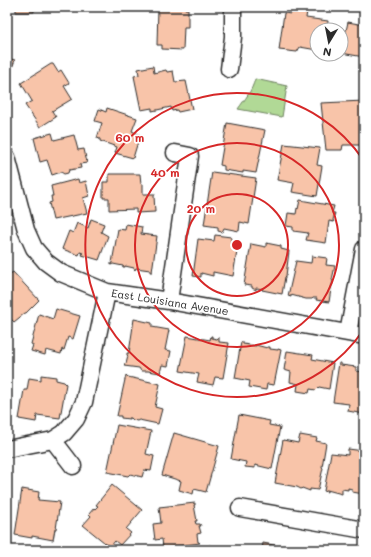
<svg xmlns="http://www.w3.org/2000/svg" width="371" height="557" font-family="Mali,sans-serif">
	<rect width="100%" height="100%" fill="#fff"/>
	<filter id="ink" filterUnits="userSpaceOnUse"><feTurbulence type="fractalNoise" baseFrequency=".025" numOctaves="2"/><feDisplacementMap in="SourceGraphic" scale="8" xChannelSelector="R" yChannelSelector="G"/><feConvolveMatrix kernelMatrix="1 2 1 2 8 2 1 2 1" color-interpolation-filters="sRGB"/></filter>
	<g filter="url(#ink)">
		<path fill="#b1d996" stroke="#6e8260" d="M255 79 287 86 282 117 238 109C245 99 252 91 255 79Z"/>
		<path fill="#f8c4a9" stroke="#2b2b2b" d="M16 7H34V12H16Z
			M158 7H185V9H188V27H184L183 50 162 49V45H157Z
			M292 9 307 11 306 18 328 21 327 30H317V50L300 47 297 52 279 50 284 13 291 14Z
			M348 22 364 25V57L341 53Z
			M7 58 15 60 12 68 10 70 9 74 10 75 8 82Z
			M51 64H53L58 72 61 70 69 83 64 86 72 99 52 111 56 117 40 127 25 105 32 101 21 83Z
			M153 66 154 73 166 70 167 72 173 71 175 82 186 81 192 109 178 112 177 110 172 111 171 107 152 111V108L141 110 134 76 139 75 138 69Z
			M364 101V145H343L342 150H326L321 103Z
			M107 108 137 118 132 131 140 135 133 158 115 153 117 147 100 141V139L97 138 102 123 95 121 99 109 106 112Z
			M227 123 265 130 256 173 243 171V173L224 170V166L220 165Z
			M52 133 54 140 74 135 78 150 84 149 87 163 80 164 81 168 69 170 68 173 64 174 61 172 52 175 47 160 40 162 34 138Z
			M284 144 320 148 317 165 322 166 317 196 292 192 294 183 277 180Z
			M212 172 256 178 249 224 240 222 239 231 224 228 222 232 218 231V227L204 225Z
			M109 174H140L141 184H143V194H155L154 196 155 212 136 213V209L109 210V198H103V182H109Z
			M78 179 79 183 86 181 89 196 83 198 87 213 53 220 49 203 52 202 51 196H53L51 186Z
			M300 200 334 206 332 213H335L333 220 334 222 329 221 326 243 306 240 308 233 293 231V227L286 226 288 213 296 214 297 208 298 209Z
			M91 219 104 224 101 232 108 236 99 260 82 255 83 253 80 252 79 255 62 249 69 231 73 233 77 223 88 228Z
			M126 224 142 227 141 234 157 236 152 272H150V270L136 268 135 270 134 269V268L125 266V267H123V266L113 264 111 265V263H112L118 229 125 230Z
			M215 235 231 237V243L238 245 233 276 213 272V276L201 273V277L193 276 198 239 214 241Z
			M266 243 281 246V249L289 251 286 276 285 277 282 294 262 290 263 289 256 288V290L252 288V286L244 285 251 244 266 247Z
			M312 256 327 258 326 265 335 266 332 280 333 281 331 289 329 302 316 300 317 298H313L312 299H306L291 295V297L288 296 296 261 311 263Z
			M13 272 39 300 26 313H25L14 322 8 316 7 317V276Z
			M56 309 80 316 73 339 68 337 64 350 62 349 61 354 46 350 45 355 31 351 33 345 31 344 39 314 53 319Z
			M134 319 152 323V327L169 330 165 350 171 351 168 366 162 365 160 373 148 371H141L139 368 124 366 125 363 126 364 128 356 127 355V353H129Z
			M187 336 210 340 211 336H212V338L217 339 218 338H219V342L229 343 223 378 215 377 213 385 197 382 199 374 180 371Z
			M241 342H243V344L256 346V345L267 348V347H270V349L278 350V349L281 350 274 385 267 384 266 390 249 387 250 381 235 378Z
			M287 351 313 355 312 359 333 363 329 389 319 387 316 390 310 389 309 393 297 391 298 384 290 382 291 372 284 370Z
			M339 363H341V365L356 367V371L364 372V414L348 411 349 404 333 402Z
			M41 375 56 377V380L64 382 66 384 60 418 37 415 36 422 19 419 24 390H27L29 378 41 380Z
			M126 375 128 377 160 384 155 407 162 409 158 424 139 420 137 421 133 420 131 418H129V419L121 418V416H117Z
			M239 415 270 421 269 425 280 427 272 469 255 465V468L245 467 246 462 231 459Z
			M117 425 151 431 146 454 154 456 151 471 144 470 142 477 130 474 128 476 107 472Z
			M174 433 219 446 206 492 194 489 193 494 179 490 181 481 162 475Z
			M300 435 317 438 316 441 326 443 322 467 323 468 318 490 310 489V491L302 488 301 489 297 487 275 483 283 440 298 443Z
			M348 449 364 451 363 458H364V494L352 492V489L348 488V490L342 489V494L327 490V492L324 491 331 453 348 455Z
			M112 485 142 510 126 529 131 533 120 545 115 541 110 547 83 525 91 516 89 514 94 508 95 509 98 506 96 505Z
			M22 489 39 492 38 500 60 502 56 529H55L53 540 32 536V538L15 535Z
			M195 503V505H194L197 521H195L196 524H200L201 526H199L201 533 197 534 198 542H199L200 543 163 548 162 539 155 540 153 524 161 523 159 507Z
			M263 543 300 550H262Z
			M209 545 216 547V546L225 550H207Z"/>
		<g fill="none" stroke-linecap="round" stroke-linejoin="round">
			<g stroke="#2b2b2b" stroke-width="19">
				<path id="minor" d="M229 69 233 37V7
					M7 157 26 230 34 248 46 262 61 273 107 292 169 301 364 336
					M169 301 190 156 175 153
					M348 333 364 249
					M53 440 73 466
					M7 449 53 440 64 433 76 419 84 402 107 292
					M240 508 364 530"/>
			</g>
			<use href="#minor" stroke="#fff" stroke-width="16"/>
		</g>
	</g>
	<g fill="none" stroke="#d62828" stroke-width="2">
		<circle cx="237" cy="245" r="51"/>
		<circle cx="237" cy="245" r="102"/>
		<path d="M364 329A152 152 0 1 1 364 161"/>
	</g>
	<g text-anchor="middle" stroke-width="3.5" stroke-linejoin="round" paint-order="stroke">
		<g font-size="11" fill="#2b2b2b" stroke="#fff">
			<text transform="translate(170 302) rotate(9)" y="4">East Louisiana Avenue</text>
		</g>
	</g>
	<circle cx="237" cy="245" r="6" fill="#d62828" stroke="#fff" stroke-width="2"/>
	<g font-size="12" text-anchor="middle" font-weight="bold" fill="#d62828" stroke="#fff" stroke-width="3.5" stroke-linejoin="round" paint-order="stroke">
		<text x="130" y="142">60 m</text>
		<text x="165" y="177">40 m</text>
		<text x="201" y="213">20 m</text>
	</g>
	<rect width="371" height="557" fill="none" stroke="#fff" stroke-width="24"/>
	<rect x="12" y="12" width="347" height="533" fill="none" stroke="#2b2b2b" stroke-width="1.5" filter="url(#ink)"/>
	<g transform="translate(329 42) rotate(190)"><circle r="19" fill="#ffffff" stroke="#aaaaaa"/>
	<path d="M0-3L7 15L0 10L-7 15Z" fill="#2b2b2b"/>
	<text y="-6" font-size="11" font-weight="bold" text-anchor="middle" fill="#2b2b2b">N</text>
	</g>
</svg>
